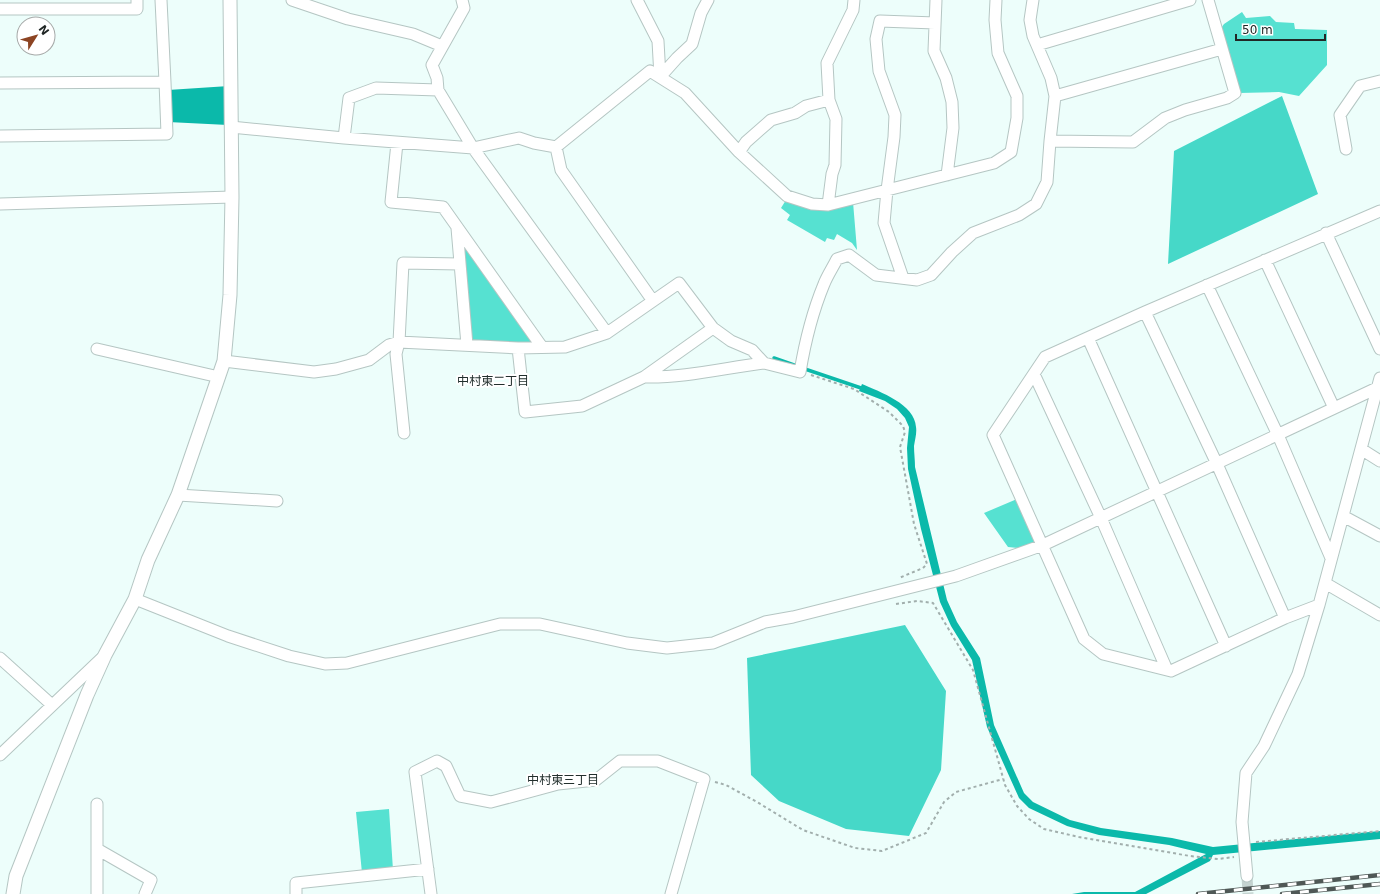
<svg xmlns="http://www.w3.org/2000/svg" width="1380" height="894" font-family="'DejaVu Sans','Noto Sans JP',sans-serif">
	<rect width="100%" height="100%" fill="#edfefb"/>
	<path fill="#56e1d1" d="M1242 12 1246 18 1270 16 1276 22 1294 23 1295 29 1327 30V65L1299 96 1279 92 1239 93 1219 31 1224 24Z
		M786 200 853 202 857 250 852 243 837 234 834 240 827 238 825 242 787 220 790 215 781 208Z
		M459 234 539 344 470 342Z
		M1017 499 1039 543 1019 548 1008 547 984 513Z
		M389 809 393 870 362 873 356 812Z"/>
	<path fill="#46d8c8" d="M1282 96 1318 194 1168 264 1174 151Z
		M905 625 946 691 941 770 909 836 846 829 779 801 751 775 747 658Z"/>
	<path fill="#0bb9aa" d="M229 86 228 125 168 122V90Z
		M862 384C880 392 915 404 916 427 917 433 915 439 914 446 914 453 915 460 915 467L947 600 957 622 980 658 994 725 1024 793 1033 802 1070 820 1101 828 1172 838 1213 847 1380 831V839L1213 855 1210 861 1146 894H1072L1084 892H1135L1206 854 1169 845 1099 835 1067 826 1029 808 1019 798 987 727 972 660 951 626 940 602 921 529 908 469 907 448 909 427 905 418 897 409 885 401 859 391Z"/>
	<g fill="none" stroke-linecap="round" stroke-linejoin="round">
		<path stroke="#0bb9aa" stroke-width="3.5" d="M774 358 794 365
			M802 368 864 389"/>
		<path stroke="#c4d3d0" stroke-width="11" stroke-dasharray="11 5.5" stroke-linecap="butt" d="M1247 876 1248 894"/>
		<g stroke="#b5c6c3" stroke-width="13">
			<path id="minor" d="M292 0 348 19 413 34 442 46
				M462 0 464 8 432 65 437 78 438 90 473 148 607 333
				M637 0 658 41 660 77
				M936 0 934 51 946 78 952 102 953 128 947 175
				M0 9H137V0
				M1037 45 1190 0
				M660 77 677 58 692 44 701 13 708 0
				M0 83 165 82 161 0
				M1055 96 1222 49
				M231 127 344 138 473 148 519 138 534 143 556 147 650 71 685 93 739 152 787 196 812 204 828 205 994 163 1011 152 1017 118V96L998 53 995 20 996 0
				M0 136 167 134 165 82
				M344 138 349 98 376 88 438 90
				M1050 141 1133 142 1165 118 1185 110 1227 98 1235 93 1208 0
				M397 143 391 202 443 207 542 347
				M1346 149 1340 115 1360 86 1380 81
				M739 152 746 142 771 120 795 113 806 106 829 100
				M0 204 232 197
				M828 205 832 174 835 165 836 119 829 100 827 63 853 10 854 0
				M457 228 467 345
				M1326 233 1380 349
				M1265 260 1334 408
				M903 278 884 223 887 190 894 137 895 115 879 71 876 39 880 21 935 23
				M1207 285 1278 435 1331 558
				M653 301 679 283 713 328 731 341 752 350 764 363 800 372C805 342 812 313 824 284 827 276 833 267 837 259L849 255 876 275 917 280 931 275 952 252 973 233 1019 215 1036 204 1047 182 1050 141 1055 96 1051 78 1033 36 1030 20 1033 0
				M1145 312 1217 464 1285 618
				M1088 338 1226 646
				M518 348 525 412 582 406 644 377 713 328
				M97 349 219 377
				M224 361 314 372 336 369 369 360 389 345 399 342 518 348 565 347 607 333 653 301 561 170 556 147
				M1034 374 1101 518 1167 670
				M644 377C685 378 724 368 764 363
				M404 433 396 354 399 342 403 263 460 264
				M1361 449 1380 461
				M178 495 277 501
				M1343 516 1380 536
				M1325 583 1380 615
				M135 599 228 636 289 656 325 664 347 663 500 624H540L627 643 667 648 713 643 765 622 793 617 956 576 1043 545 1377 388 1380 389
				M1319 605 1285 618 1171 671 1103 654 1084 639 993 435 1045 357 1145 312 1380 211
				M0 658 52 705
				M0 755 102 658
				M97 849 151 880 145 894
				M1247 876 1242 822 1246 773 1264 746 1298 674 1319 605 1380 378
				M97 894V804
				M296 894V883L428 869
				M431 894 415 772 437 761 446 766 460 796 491 802 558 784 596 780 620 761H658L704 779 671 894"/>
		</g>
		<g stroke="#b5c6c3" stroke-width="15">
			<path id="tertiary" d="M13 894 16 876 87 695 105 655 135 599 148 560 178 495 224 361 230 295 232 197 230 0"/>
		</g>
		<path stroke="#a2afad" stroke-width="2" stroke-dasharray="3 3" stroke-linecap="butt" d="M811 375 854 389 889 412 903 426 905 432 900 447 914 524 927 564 923 568 899 578
			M896 604 917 601 933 603 973 670 1005 785 1017 806 1029 819 1044 829 1079 837 1190 856 1218 859 1234 857
			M715 782 726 785 757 802 803 830 855 848 882 851 926 833 944 802 956 792 1003 779
			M1256 842 1380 831"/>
		<use href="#minor" stroke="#fff" stroke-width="11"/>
		<use href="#tertiary" stroke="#fff" stroke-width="13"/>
		<g stroke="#4f5856" stroke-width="4.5">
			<path id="rail" d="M1198 894 1380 875
				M1282 894 1380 884"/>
		</g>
		<use href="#rail" stroke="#fff" stroke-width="3" stroke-dasharray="9" stroke-linecap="butt"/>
	</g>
	<g text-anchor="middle" stroke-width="4" stroke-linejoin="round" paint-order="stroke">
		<g font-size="12" fill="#222f2d" stroke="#fff">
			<text x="493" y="385">中村東二丁目</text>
			<text x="563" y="784">中村東三丁目</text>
		</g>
	</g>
	<g transform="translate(36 36) rotate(53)"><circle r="19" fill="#ffffff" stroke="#a6a9a8"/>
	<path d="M0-3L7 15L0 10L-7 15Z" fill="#8c4423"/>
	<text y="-6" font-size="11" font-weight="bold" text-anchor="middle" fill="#212726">N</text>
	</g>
	<path d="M1236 34v6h89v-6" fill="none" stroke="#212726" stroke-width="2"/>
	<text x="1242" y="34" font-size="12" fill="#212726" stroke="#ffffff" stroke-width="3" paint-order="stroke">50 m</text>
</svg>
